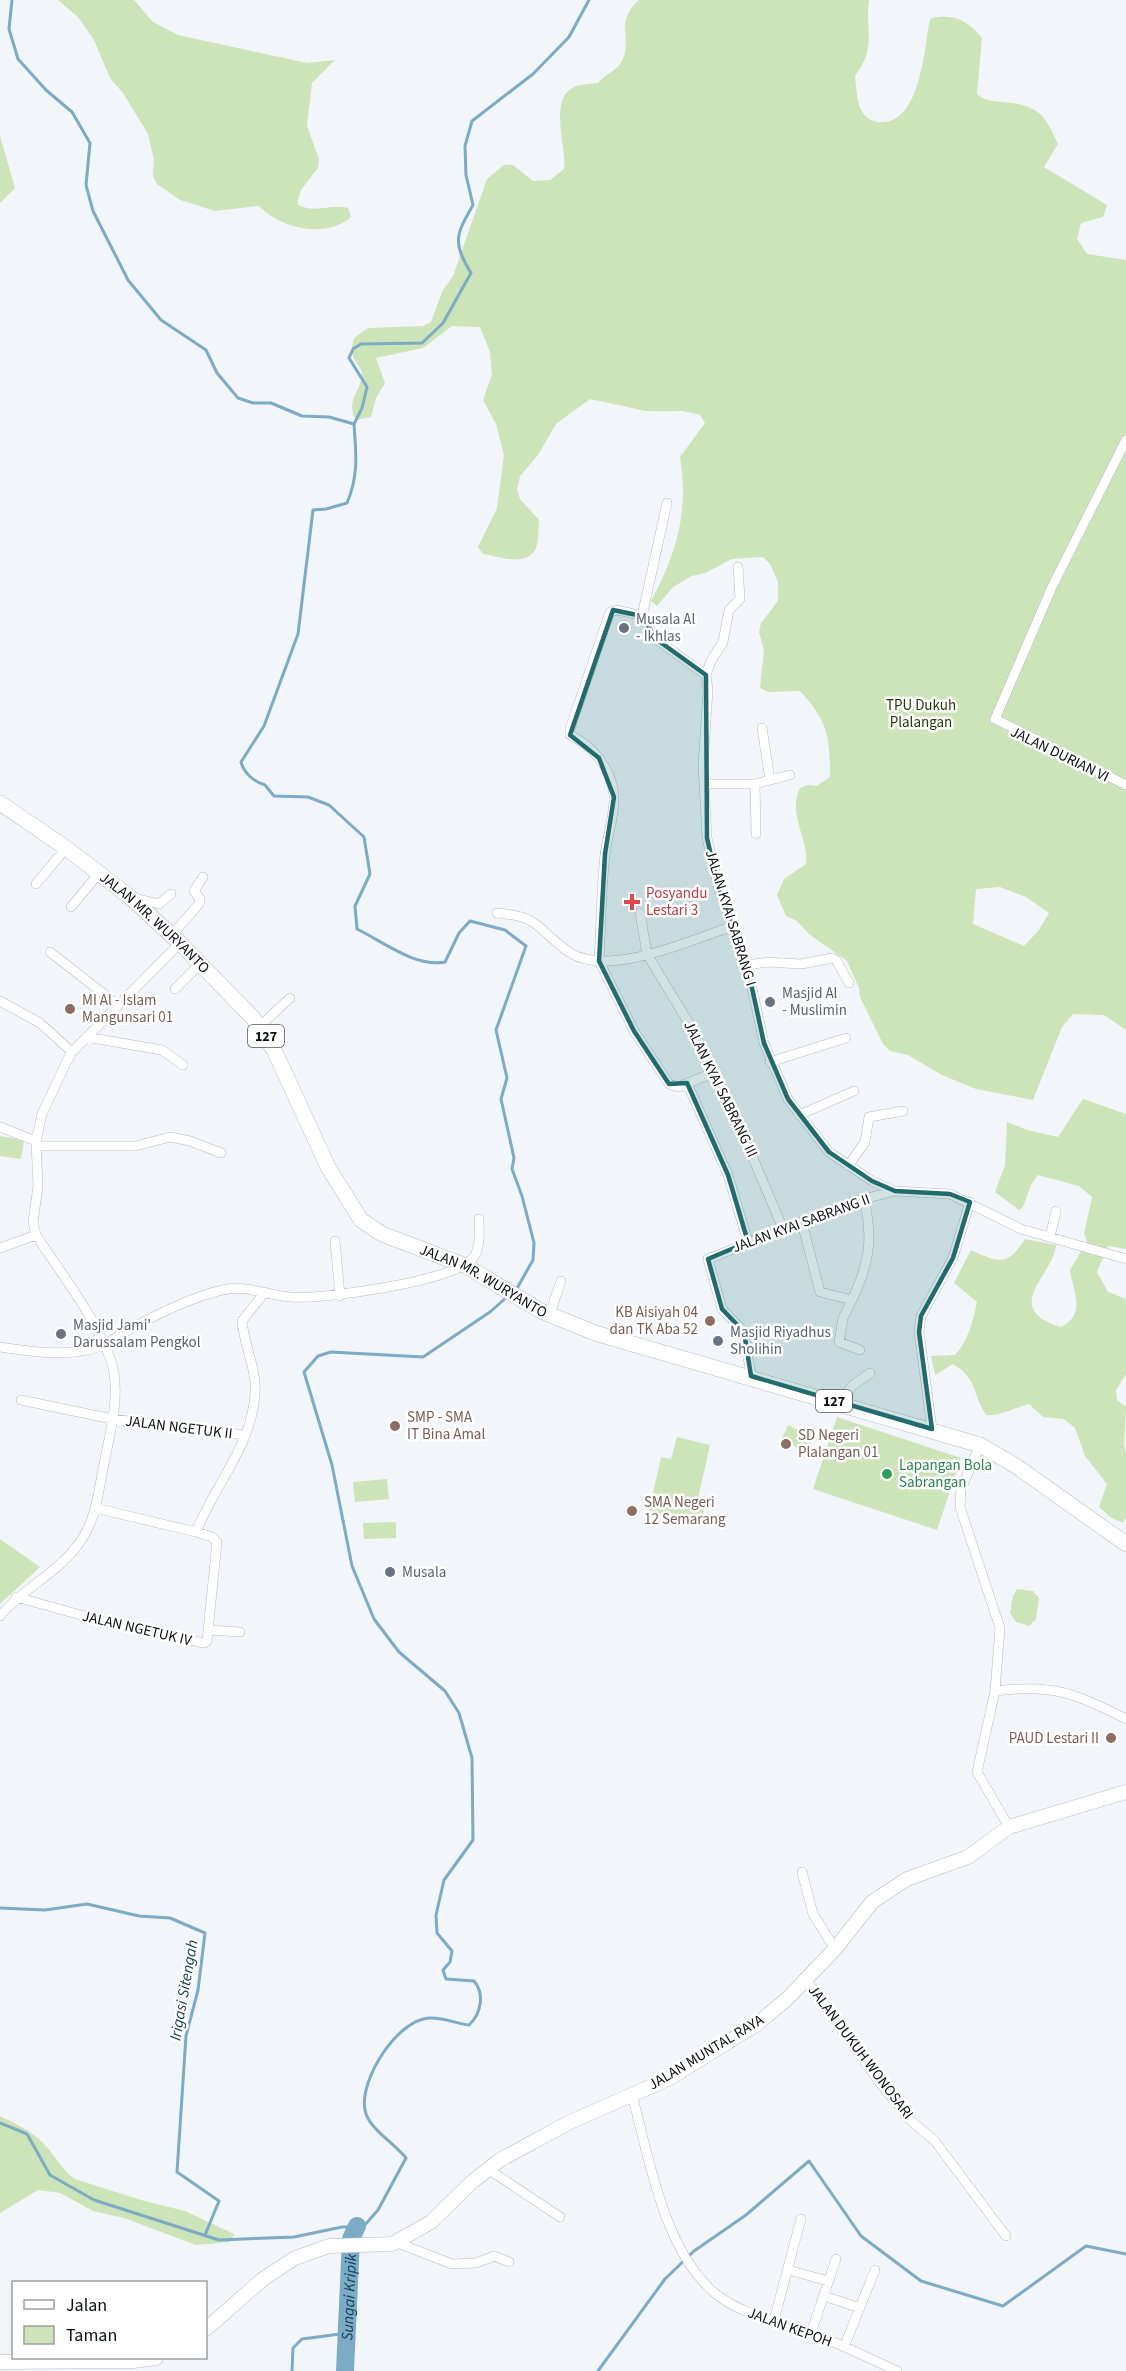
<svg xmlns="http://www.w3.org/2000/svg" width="1126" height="2371" font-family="'Source Sans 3',sans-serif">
	<rect width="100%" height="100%" fill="#f2f6fb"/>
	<path fill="#cde3b8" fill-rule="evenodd" d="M58 0H134L153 22 178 35 307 63 335 60 312 83 307 126 319 159 318 168 301 190 297 204C314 215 330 203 348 208L351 217C326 239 281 229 259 206L215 211 180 200 157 184 153 176 154 159 148 134 123 93 110 78 94 40 78 17Z
		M639 0H869C865 32 877 47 855 76 857 93 856 118 877 122 921 128 924 47 930 19 951 12 969 21 982 38L977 94C985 101 993 101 1003 102 1038 105 1045 114 1058 144L1044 167 1107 205 1103 217 1081 223 1077 239 1087 254 1126 260V1030L1104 1015 1073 1014 1062 1027 1033 1100 976 1089 942 1075 908 1055 890 1051 883 1044 860 997 859 988 847 961 809 934 797 921 786 916 777 895 784 879 806 864C809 838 787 815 800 788L808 785 817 786 830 777C830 737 828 721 800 691L768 692 760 688 764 650 759 632 761 623 778 601V582L770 564 763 557 732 559 705 573 692 576 673 587 657 606 651 601C677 553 689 511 680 457L705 423 700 415 683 411H646L590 399 556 424 538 455 520 476 517 490 520 499 539 520C538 528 539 541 536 548 527 568 498 556 483 554L478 547 497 508 504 455 496 424 483 400 492 375 490 352 480 327 452 326 423 348 376 358 385 383 376 398 371 417 356 420C345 402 360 393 362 375 362 366 353 361 352 353 351 349 353 342 354 338L368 328 423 326 431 322 443 290 453 276 487 179 504 165H513L533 181 550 180 564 169C567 147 548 99 574 87 580 84 590 84 598 83 604 74 617 71 622 61 633 39 614 21 639 0ZM1000 887 1026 897 1049 913 1039 930 1024 946 973 924 976 889Z
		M0 136 15 188 0 203Z
		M1083 1099 1126 1114V1249L1108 1246 1097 1272 1108 1292 1126 1299V1374L1116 1390 1117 1400 1126 1407 1124 1445 1126 1454V1517L1123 1523 1110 1517 1099 1507 1107 1484 1085 1456 1075 1428 1064 1419 1043 1417 1029 1404C1013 1408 1001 1416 986 1415 972 1393 978 1379 953 1364L935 1375 931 1356 955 1355C968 1341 973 1321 977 1302L954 1283 971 1250C998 1263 1008 1266 1025 1239L1056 1245C1054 1275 999 1308 1061 1327 1087 1314 1073 1292 1070 1270L1087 1241 1084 1234 1092 1197 1079 1186 1038 1175 1031 1185 1023 1207 1019 1210 995 1192 1005 1165 1007 1122 1027 1130 1058 1137Z
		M0 1136 24 1140 21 1159 0 1156Z
		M837 1417 961 1458 937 1530 813 1489Z
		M788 1425 814 1438 807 1452 781 1440Z
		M677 1437 710 1445 697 1503 705 1506 701 1523 649 1511 661 1457 671 1459Z
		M387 1479 389 1499 355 1502 353 1482Z
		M396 1522V1538L364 1539 363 1523Z
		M0 1539 40 1567 0 1604Z
		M1017 1589 1033 1591 1039 1598 1036 1619 1029 1626 1016 1622 1010 1613 1013 1596Z
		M0 2116C16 2124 31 2130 44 2144 55 2155 62 2171 75 2179L141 2200 185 2211 234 2234 230 2242 196 2245 124 2218 93 2211 60 2193 38 2190 0 2213Z"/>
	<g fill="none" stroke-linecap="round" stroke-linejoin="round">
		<path stroke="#7babc5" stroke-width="3" d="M12 0 9 29 18 59 46 90 72 112 90 143 86 185 93 211 128 280 161 320 206 350 217 373 238 398 253 403H271L302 416 329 417 354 424C356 453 359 475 347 503L326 509 313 510 298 634 264 726 241 762C244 773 254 782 265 785L274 796 308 797 329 805 364 837 370 874 355 906 357 929C382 941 416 968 445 962L459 933 470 921 505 930 526 946 496 1030 507 1078 501 1099 514 1158 512 1169 522 1196 534 1243 533 1260 516 1290
			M354 424 362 408 367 387 349 358 353 349 361 344 422 343 443 323 471 273C452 242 456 235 473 205L466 175 465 146 472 121 533 74 569 37 589 0
			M0 1908 45 1910 87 1904 139 1916 170 1918 205 1933 198 1990 186 2036 177 2172 219 2201 205 2235
			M0 2123 27 2134 50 2175 94 2200 219 2240 294 2237 342 2227H363L378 2210 406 2158C393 2142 368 2128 365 2110 359 2080 397 2020 429 2018 444 2017 456 2024 469 2025 481 2014 485 1994 474 1981L446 1979 443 1970 450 1962 452 1951 437 1933 436 1915 444 1880 473 1840 472 1758 459 1713 445 1691 399 1652 374 1619 352 1566 332 1465 304 1372 318 1356 331 1352 423 1357 490 1312 508 1296
			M292 2371 293 2348 302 2339 348 2333
			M598 2371 665 2279 694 2251 746 2215 809 2161 861 2236 921 2281 1003 2306 1086 2246 1126 2254"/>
		<path stroke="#7babc5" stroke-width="18" id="s1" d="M345 2371 351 2239 357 2226"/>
		<g stroke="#b6babf" stroke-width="10">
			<path id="street" d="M1126 440 1052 587 995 719 1126 785
				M667 503 642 616 656 639 706 675
				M738 567 740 599 729 610 723 642 711 661 706 675 708 690 703 765 707 838 719 889 747 965 764 1043 788 1099 829 1152 872 1181 895 1191 950 1194 1021 1229 1126 1259
				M762 728 770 780
				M704 784H755L790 775
				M755 784 756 834
				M36 884 66 848
				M130 897 159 904 171 894
				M71 907 100 872
				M497 913C507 914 520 915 529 920 542 926 555 944 572 954 613 976 691 940 733 926
				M640 913 647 954 690 1025 734 1113 783 1229
				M172 935 199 904 200 899 194 891 203 877
				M50 952 118 1005
				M599 961C601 926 601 890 605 855 607 836 615 815 614 796 612 769 593 746 570 735V729L610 612 618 610 642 616
				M599 961 634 1031 669 1084 678 1087 713 1073
				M747 965 767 962 801 964 832 958 836 960 849 983
				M175 989 201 963
				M0 1001 40 1023 72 1052
				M260 1026 290 998
				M86 1037 162 1050 183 1065
				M770 1062 846 1038
				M687 1083 728 1175 748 1242
				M799 1115 854 1091
				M0 1127 36 1141
				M36 1146H135L170 1137 190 1141 221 1153
				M848 1166 865 1142 869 1117 903 1111
				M802 1223 820 1292 852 1300 843 1318 839 1342 860 1350
				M1050 1237 1056 1211
				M335 1241 340 1296
				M0 1248 36 1235
				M852 1300C870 1262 873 1239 864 1198
				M549 1316 561 1281
				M0 1347C32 1352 73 1358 103 1345 112 1341 119 1335 127 1331 155 1315 196 1295 227 1289 249 1286 268 1295 290 1297 321 1300 456 1281 473 1258 481 1249 479 1230 479 1219
				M751 1376 744 1332 722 1309 708 1259 852 1202 895 1191
				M21 1400 112 1419 245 1435
				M839 1403 852 1386 870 1373
				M932 1429 919 1332 921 1316 953 1258 970 1202
				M980 1445 961 1489 960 1507 1000 1628 995 1691 977 1772 1009 1827
				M196 1532C214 1486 252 1445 255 1394 257 1369 244 1346 242 1321L265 1292
				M16 1597 113 1624 204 1643 207 1641 217 1542 212 1537 196 1532 95 1508
				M0 1616C22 1589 56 1574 77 1546 95 1524 98 1495 103 1469 109 1436 122 1394 111 1361 95 1316 62 1275 36 1235L33 1222 38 1186 36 1141 42 1114 65 1065 72 1052 180 943
				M210 1630 240 1632
				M995 1691C1052 1684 1076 1693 1126 1719
				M802 1872 813 1914 835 1949
				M806 1980 881 2084 910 2120 934 2140 1006 2236
				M632 2095C649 2158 664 2252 716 2294 742 2315 779 2321 809 2332 839 2343 868 2358 897 2371
				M488 2169 560 2217
				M395 2242 452 2264 476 2263 494 2256 509 2262
				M792 2271 828 2281
				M830 2298 860 2308
				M774 2320 801 2219
				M811 2333 836 2259
				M844 2347 875 2270"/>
		</g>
		<g stroke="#b6babf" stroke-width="15">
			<path id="secondary" d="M206 2329 263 2279 295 2258 329 2246 392 2244 431 2222 472 2182 500 2160 568 2123 670 2078 757 2024 788 1998 835 1949 872 1902 907 1879 968 1857 1009 1827 1126 1792
				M0 2362 133 2361 156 2358"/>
		</g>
		<g stroke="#b6babf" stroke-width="16">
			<g id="primary">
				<path id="s2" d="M0 803 66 848 130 897 180 943 253 1018 275 1052 328 1167 361 1220 382 1234 466 1266 541 1311 595 1333 980 1445 1016 1466 1126 1544"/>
			</g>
		</g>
		<use href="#street" stroke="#fff" stroke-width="9"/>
		<use href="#secondary" stroke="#fff" stroke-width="14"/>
		<use href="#primary" stroke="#fff" stroke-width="15"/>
	</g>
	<path fill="#206c6d" fill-opacity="0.2" stroke="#206c6d" stroke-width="4.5" stroke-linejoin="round" d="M613 610 642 616 656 639 706 675 707 838 719 889 747 965 764 1043 788 1099 829 1152 872 1181 895 1191 950 1194 970 1202 953 1258 921 1316 919 1332 932 1429 751 1376 744 1332 722 1309 708 1259 748 1242 728 1175 687 1083 669 1084 634 1031 599 961 605 854 614 797 599 758 570 735Z"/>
	<g fill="#6b7280" stroke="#fff" stroke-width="2">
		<circle cx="624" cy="628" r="6"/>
		<circle cx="770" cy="1002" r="6"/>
		<circle cx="61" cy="1334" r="6"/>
		<circle cx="718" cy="1341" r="6"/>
		<circle cx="390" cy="1572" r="6"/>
	</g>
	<path fill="#e0444e" stroke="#fff" stroke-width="2" d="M629 893h6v6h6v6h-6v6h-6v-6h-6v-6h6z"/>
	<g fill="#8d6e63" stroke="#fff" stroke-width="2">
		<circle cx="70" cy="1009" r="6"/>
		<circle cx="710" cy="1321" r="6"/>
		<circle cx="395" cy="1426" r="6"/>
		<circle cx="786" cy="1444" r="6"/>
		<circle cx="632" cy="1511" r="6"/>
		<circle cx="1111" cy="1738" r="6"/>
	</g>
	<circle fill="#2e9e5b" stroke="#fff" stroke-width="2" cx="887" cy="1474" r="6"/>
	<g text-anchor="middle" stroke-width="5" stroke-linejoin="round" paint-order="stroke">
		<g fill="#fff" stroke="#565658" stroke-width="1.5">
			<rect x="248" y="1025" width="36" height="22" rx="4.5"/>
			<rect x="816" y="1390" width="36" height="22" rx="4.5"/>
		</g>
		<g font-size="14" font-weight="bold" fill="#0d0e10">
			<text x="266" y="1041">127</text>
			<text x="834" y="1406">127</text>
		</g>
		<g font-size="15" fill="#5b616d" stroke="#fff" text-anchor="start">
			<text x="636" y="624">Musala Al<tspan x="636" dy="17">- Ikhlas</tspan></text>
			<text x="782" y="998">Masjid Al<tspan x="782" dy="17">- Muslimin</tspan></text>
			<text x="73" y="1330">Masjid Jami'<tspan x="73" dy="17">Darussalam Pengkol</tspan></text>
			<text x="730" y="1337">Masjid Riyadhus<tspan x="730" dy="17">Sholihin</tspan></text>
			<text x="402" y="1577">Musala</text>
		</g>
		<g font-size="15" fill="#273a0b" stroke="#fff">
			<text x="921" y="710">TPU Dukuh<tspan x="921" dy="17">Plalangan</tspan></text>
		</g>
		<g font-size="15" fill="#0d0e10" stroke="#fff">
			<text transform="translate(1060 754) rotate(26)" y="5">JALAN DURIAN VI</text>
			<text transform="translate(731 918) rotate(73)" y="5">JALAN KYAI SABRANG I</text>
			<text dy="5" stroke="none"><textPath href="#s2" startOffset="196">JALAN MR. WURYANTO</textPath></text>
			<text transform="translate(721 1089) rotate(64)" y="5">JALAN KYAI SABRANG III</text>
			<text transform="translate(801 1223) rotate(-20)" y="5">JALAN KYAI SABRANG II</text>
			<text dy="5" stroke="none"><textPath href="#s2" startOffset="700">JALAN MR. WURYANTO</textPath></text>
			<text transform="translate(179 1427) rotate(7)" y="5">JALAN NGETUK II</text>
			<text transform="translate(137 1628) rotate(13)" y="5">JALAN NGETUK IV</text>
			<text transform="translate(706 2052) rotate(-31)" y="5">JALAN MUNTAL RAYA</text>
			<text transform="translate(861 2052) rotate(53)" y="5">JALAN DUKUH WONOSARI</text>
			<text transform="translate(790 2327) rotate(20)" y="5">JALAN KEPOH</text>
		</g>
		<g font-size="15" fill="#be3a42" stroke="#fff" text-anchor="start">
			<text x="646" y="898">Posyandu<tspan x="646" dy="17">Lestari 3</tspan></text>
		</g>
		<g font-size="15" fill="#785e54" stroke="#fff" text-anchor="start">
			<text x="82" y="1005">MI Al - Islam<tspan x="82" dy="17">Mangunsari 01</tspan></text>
			<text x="698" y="1317" text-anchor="end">KB Aisiyah 04<tspan x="698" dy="17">dan TK Aba 52</tspan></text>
			<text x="407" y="1422">SMP - SMA<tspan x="407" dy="17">IT Bina Amal</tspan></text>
			<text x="798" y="1440">SD Negeri<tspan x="798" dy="17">Plalangan 01</tspan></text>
			<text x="644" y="1507">SMA Negeri<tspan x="644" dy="17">12 Semarang</tspan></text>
			<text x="1099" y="1743" text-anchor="end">PAUD Lestari II</text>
		</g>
		<g font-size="15" fill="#27864d" stroke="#fff" text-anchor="start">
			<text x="899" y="1470">Lapangan Bola<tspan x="899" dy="17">Sabrangan</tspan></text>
		</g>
		<g font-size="16" font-style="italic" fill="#143c50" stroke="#fff">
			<text transform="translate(183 1990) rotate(-80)" y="6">Irigasi Sitengah</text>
			<text dy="6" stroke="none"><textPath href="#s1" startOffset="74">Sungai Kripik</textPath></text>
		</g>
	</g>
	<rect x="12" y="2281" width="195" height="78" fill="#ffffff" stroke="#9e9f9f" stroke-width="1.5"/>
	<rect x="24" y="2300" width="30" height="9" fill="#ffffff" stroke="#9e9f9f" stroke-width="1.5"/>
	<text x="66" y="2311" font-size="18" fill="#0d0e10">Jalan</text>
	<rect x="24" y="2326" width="30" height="18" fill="#cde3b8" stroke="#9e9f9f" stroke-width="1.5"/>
	<text x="66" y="2341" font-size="18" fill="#0d0e10">Taman</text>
</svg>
